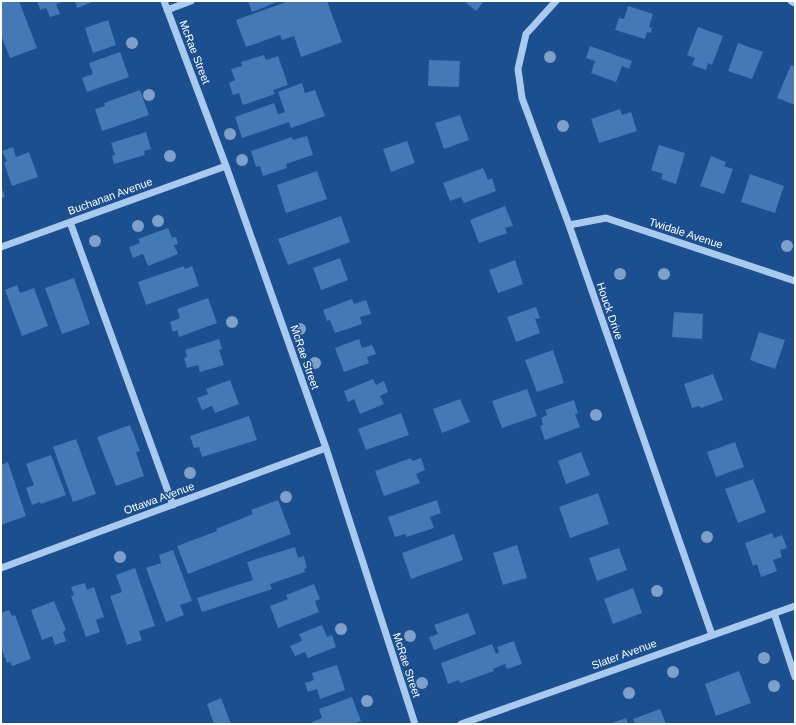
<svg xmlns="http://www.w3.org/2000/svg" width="796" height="725" font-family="Helvetica,sans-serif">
	<rect width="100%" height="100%" fill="#1b4f8f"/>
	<path fill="#4478b7" d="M1 1H19L37 48 10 58 1 35Z
		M37 1H64L56 4 60 14 50 17 46 8 40 10Z
		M75 1H95L77 8Z
		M248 1H280L252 12Z
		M289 1H327L342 42 301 57 294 36 282 40 280 35 246 47 236 20Z
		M464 1H484L476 11Z
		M628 6 653 14 649 27 652 28 651 33 647 32 645 39 615 30 619 18 624 19Z
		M108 20 116 45 93 53 85 28Z
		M698 27 723 36 712 65 708 63 706 70 692 65 695 58 687 55Z
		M738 43 763 52 752 79 728 71Z
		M590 46 632 61 629 69 622 66 616 82 591 73 595 61 586 58Z
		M120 52 129 77 87 92 82 78 93 74 89 63Z
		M264 55 266 60 278 56 288 85 273 90 275 94 243 105 239 93 233 95 229 83 235 80 231 69 242 66 241 62Z
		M429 60 460 61 459 87 428 86Z
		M791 65 795 67V105L777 98Z
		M302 83 305 93 315 90 325 116 291 128 289 122 242 138 235 117 274 103 278 114 285 112 278 92Z
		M140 90 149 115 102 131 95 109 105 106 104 103Z
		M620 109 622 115 631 112 637 131 599 143 591 119Z
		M460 115 469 140 444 149 435 123Z
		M146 132 151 149 144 151 145 155 114 164 112 156 115 155 111 143Z
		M307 136 313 155 286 164 287 168 263 176 260 166 256 167 251 151 292 137 293 140Z
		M407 141 415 163 391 172 383 149Z
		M659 145 685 153 676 184 661 179 663 174 651 170Z
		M13 147 16 157 29 152 38 177 12 186 4 163 7 161 2 151Z
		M711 156 726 162 724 166 733 169 724 194 700 186Z
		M483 168 488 180 492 178 496 191 464 203 461 197 450 201 443 183Z
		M317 171 327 199 286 213 277 185Z
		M750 174 784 186 775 213 741 202Z
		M1 185 5 197 1 198Z
		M505 206 513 226 505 228 507 233 479 243 470 220Z
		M341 216 350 242 288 265 278 239Z
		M168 228 172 238 176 237 178 244 174 245 178 254 148 266 143 254 133 258 129 247 140 243 138 239Z
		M340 258 348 280 321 290 313 268Z
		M515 260 523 284 498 293 489 270Z
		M184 266 185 269 192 266 199 286 146 305 138 282Z
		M74 278 90 324 62 334 45 288Z
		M17 285 20 293 34 288 48 326 22 336 5 290Z
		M208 298 217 323 179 337 177 330 173 332 170 322 180 318 177 309Z
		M352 299 354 304 366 300 371 314 360 317 362 324 335 333 330 320 327 321 323 310Z
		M536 307 540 318 535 319 540 333 516 342 507 317Z
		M674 312 703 314 702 339 672 337Z
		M759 332 785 340 775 369 750 360Z
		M219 339 222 349 219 350 224 365 200 372 198 365 187 368 184 358 187 357 185 350Z
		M359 339 362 348 372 345 376 354 367 357 369 363 344 372 335 348Z
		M553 350 564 383 537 392 525 360Z
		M713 374 723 400 701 408 699 406 692 408 684 384Z
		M373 379 376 385 384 381 388 392 380 396 384 404 360 414 354 399 348 402 344 391Z
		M230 380 239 404 215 413 212 406 202 410 197 398 208 394 206 389Z
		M527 389 537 416 502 428 492 401Z
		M460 399 470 422 442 433 433 409Z
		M574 400 578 413 575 414 580 427 545 440 540 426 543 425 541 418 547 415 545 410Z
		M401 413 409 435 366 450 358 429Z
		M249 416 257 440 202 457 199 447 194 448 190 436Z
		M130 425 140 451 136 452 144 476 116 486 97 437Z
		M76 439 96 494 73 502 53 447Z
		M735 442 744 467 716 477 707 452Z
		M581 452 590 475 566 484 558 461Z
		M51 455 66 495 41 504 40 502 32 505 26 488 34 485 26 464Z
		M411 458 412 461 421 458 425 470 416 474 420 483 384 496 375 471Z
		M8 462 26 516 1 525V465Z
		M753 479 766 512 738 523 725 489Z
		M598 493 609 524 570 538 559 507Z
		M278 500 291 534 188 574 177 546 217 531 216 529 253 514 251 510Z
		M437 500 441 513 430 517 434 528 407 537 405 534 395 537 388 517Z
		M772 533 774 538 782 535 787 548 780 550 782 557 773 560 777 571 761 577 757 564 753 566 745 543Z
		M454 534 463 560 411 579 402 553Z
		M517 545 527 578 503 585 493 553Z
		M295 547 298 558 304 556 307 568 304 569 305 572 270 584 272 589 202 612 197 598 253 580 247 562Z
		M619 548 627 570 597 581 589 558Z
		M173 550 192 601 180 605 184 615 166 622 146 568 161 563 159 555Z
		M135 568 155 626 139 631 142 640 127 645 110 596 122 592 116 575Z
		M85 583 87 590 94 587 104 617 96 620 100 632 86 637 71 596 74 595 71 587Z
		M314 584 320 599 315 601 319 612 278 628 270 606 288 599 286 595Z
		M633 588 642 613 613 624 604 599Z
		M54 601 66 630 63 632 66 641 55 645 52 636 42 640 31 610Z
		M9 610 12 616 15 615 31 659 12 666 10 662 7 663 1 648V613Z
		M468 613 476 634 434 650 429 637 438 634 434 625Z
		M322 625 327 637 332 635 336 647 308 658 305 652 295 656 290 646 302 641 299 634Z
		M514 641 522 664 507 669 505 664 493 669 494 671 460 683 459 680 448 684 441 663 492 644 496 654 499 652 497 647Z
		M337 665 345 690 320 699 317 689 308 692 305 683 314 680 312 673Z
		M739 671 751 703 716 716 705 684Z
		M352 697 361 721 352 724H313L312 722 322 718 319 709Z
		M221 698 231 724H214L207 704Z
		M660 709 666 724H635L633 719Z
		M626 718 628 724H609Z"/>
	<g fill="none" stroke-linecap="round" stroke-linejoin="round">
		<path stroke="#a9c9ee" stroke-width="7" d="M164 1 226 166 326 448 415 724
			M556 1 526 34 518 69 522 98 569 225 712 635
			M791 1 795 3
			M167 10 191 1
			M70 222 173 505
			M569 225 606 218 795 281
			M1 247 226 166
			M1 568 326 448
			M774 613 795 677
			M461 724 795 606"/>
	</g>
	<g fill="#7ea0ca">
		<circle cx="132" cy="43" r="6"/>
		<circle cx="550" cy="57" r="6"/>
		<circle cx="149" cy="95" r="6"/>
		<circle cx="563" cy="126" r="6"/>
		<circle cx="230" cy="134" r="6"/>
		<circle cx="170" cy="156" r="6"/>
		<circle cx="242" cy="160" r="6"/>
		<circle cx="158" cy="221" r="6"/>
		<circle cx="138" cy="226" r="6"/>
		<circle cx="95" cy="241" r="6"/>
		<circle cx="787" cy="246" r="6"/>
		<circle cx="620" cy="274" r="6"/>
		<circle cx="664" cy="274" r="6"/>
		<circle cx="232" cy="322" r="6"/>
		<circle cx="300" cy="329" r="6"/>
		<circle cx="315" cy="363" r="6"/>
		<circle cx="596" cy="415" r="6"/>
		<circle cx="190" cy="473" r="6"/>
		<circle cx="286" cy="497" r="6"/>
		<circle cx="707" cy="537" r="6"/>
		<circle cx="120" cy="557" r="6"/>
		<circle cx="657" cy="591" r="6"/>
		<circle cx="341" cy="629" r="6"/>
		<circle cx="410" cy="636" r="6"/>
		<circle cx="764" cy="658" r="6"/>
		<circle cx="673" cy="672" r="6"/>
		<circle cx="422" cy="683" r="6"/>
		<circle cx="774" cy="686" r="6"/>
		<circle cx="629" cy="693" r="6"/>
		<circle cx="367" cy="701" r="6"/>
	</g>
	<g text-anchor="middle" stroke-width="3" stroke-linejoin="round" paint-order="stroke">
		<g font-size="11" fill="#fff" stroke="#1b4f8f">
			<text transform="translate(195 52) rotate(69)" y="4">McRae Street</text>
			<text transform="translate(110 196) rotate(-20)" y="4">Buchanan Avenue</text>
			<text transform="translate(686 233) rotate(18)" y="4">Twidale Avenue</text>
			<text transform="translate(610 311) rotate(71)" y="4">Houck Drive</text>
			<text transform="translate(305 357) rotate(71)" y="4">McRae Street</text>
			<text transform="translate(159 498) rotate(-20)" y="4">Ottawa Avenue</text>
			<text transform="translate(624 654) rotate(-20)" y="4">Slater Avenue</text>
			<text transform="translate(407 665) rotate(72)" y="4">McRae Street</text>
		</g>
	</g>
	<rect width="796" height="725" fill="none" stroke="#ffffff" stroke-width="4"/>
</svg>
